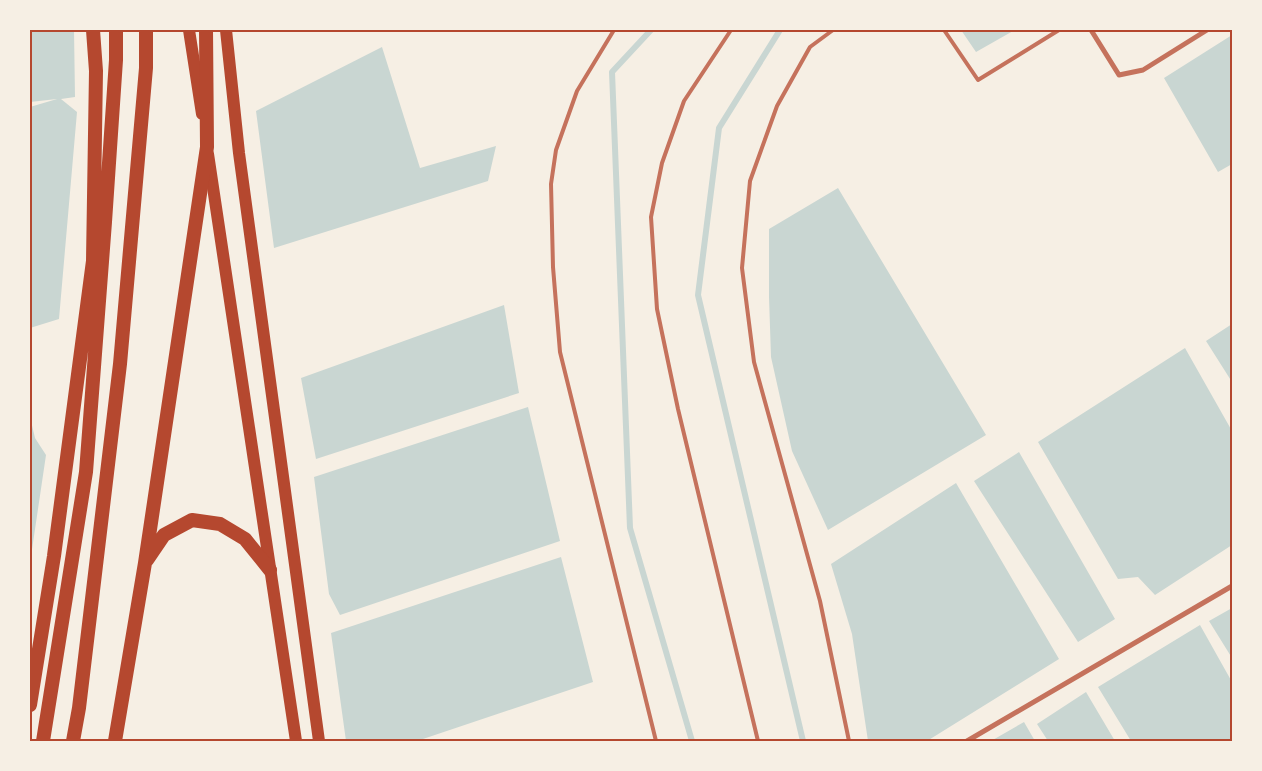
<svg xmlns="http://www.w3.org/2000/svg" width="1262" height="771" font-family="Raleway,sans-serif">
	<rect width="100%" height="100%" fill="#f6efe4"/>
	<path fill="#c9d6d2" d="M30 30H74L75 97 61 99 77 112 59 319 30 328V107L57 99 30 102Z
		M961 30H1012L1013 31 976 52Z
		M1232 35V164L1218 172 1164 78Z
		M382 47 420 168 496 146 488 181 274 248 256 111Z
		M838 188 986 435 828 530 792 451 771 357 769 297V229Z
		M504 305 519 393 316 459 301 378Z
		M1232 324V382L1206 341Z
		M1185 348 1232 431V545L1155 595 1138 577 1118 579 1038 442Z
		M528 407 560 541 340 615 329 594 314 477Z
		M30 417 35 438 46 455 30 563Z
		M1019 452 1115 619 1078 642 974 481Z
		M956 483 1059 659 927 741H868L852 634 831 564Z
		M561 557 593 682 417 741H346L331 633Z
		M1232 608V658L1209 621Z
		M1200 625 1232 682V741H1131L1098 687Z
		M1086 692 1115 741H1048L1037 724Z
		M1024 722 1035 741H991Z"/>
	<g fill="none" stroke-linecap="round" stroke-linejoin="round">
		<path stroke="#c9d6d2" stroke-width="6" d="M651 30 612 72 630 528 692 741
			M780 30 719 128 698 295 803 741"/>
		<path stroke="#c5725c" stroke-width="4" d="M614 30 577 91 556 150 551 184 553 267 560 352 656 741
			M731 30 684 101 662 163 651 217 657 309 678 409 758 741
			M833 30 810 47 777 106 750 181 742 268 754 362 820 601 849 741
			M944 30 978 80 1059 30"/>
		<path stroke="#c5725c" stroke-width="5" d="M1091 30 1119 75 1143 70 1207 30
			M967 741 1232 586"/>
		<path stroke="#b5482f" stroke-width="12" d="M189 30 202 114
			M226 30 239 153 319 741
			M208 154 296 741"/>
		<path stroke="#b5482f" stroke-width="14" d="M147 560 164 535 192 520 220 524 245 539 270 570
			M30 705 54 556 93 261 96 71 93 30
			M43 741 86 472 105 222 116 60V30
			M73 741 79 708 120 364 146 68V30
			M115 741 145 563 207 147 206 30"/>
	</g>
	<rect width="1262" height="771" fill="none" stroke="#f6efe4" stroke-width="62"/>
	<rect x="31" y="31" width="1200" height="709" fill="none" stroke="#b5482f" stroke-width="2"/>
</svg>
